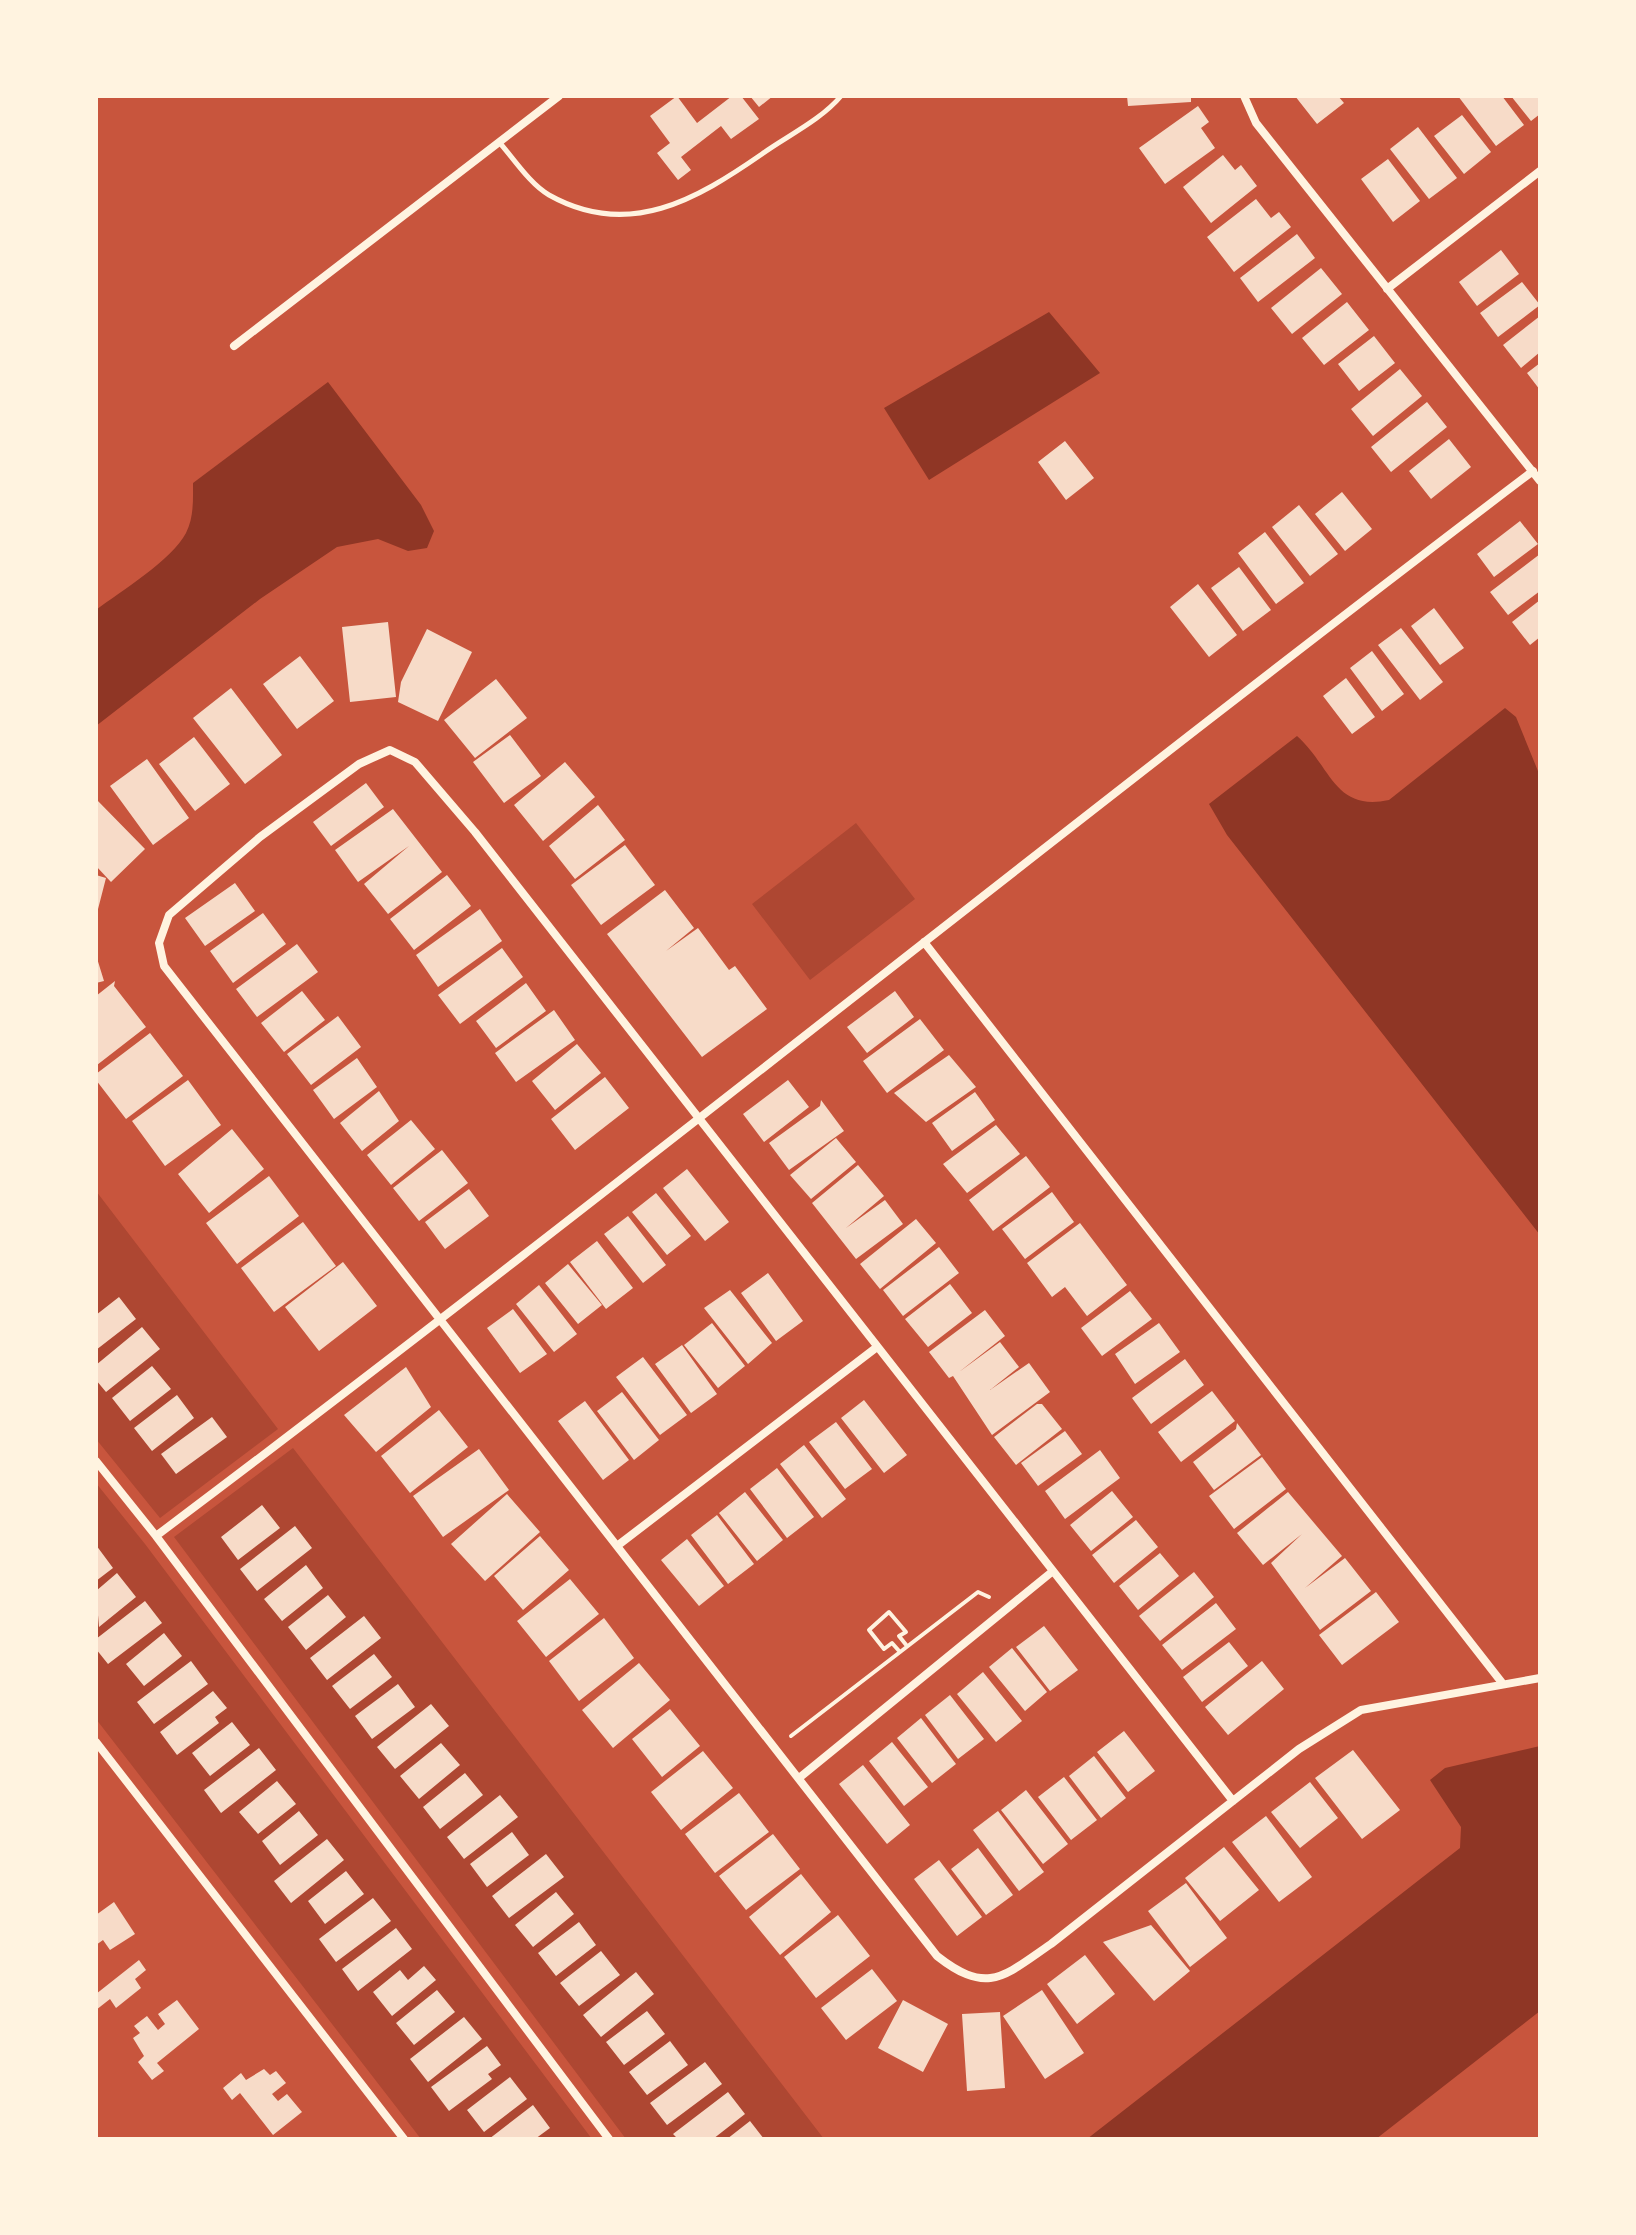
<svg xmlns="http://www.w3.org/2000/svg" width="1636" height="2235" font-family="Merriweather,serif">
	<rect width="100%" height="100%" fill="#c8553d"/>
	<path fill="#ae4732" d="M856 823 915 899 810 980 752 904Z
		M96 1191 278 1429 160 1518 96 1439Z
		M293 1448 824 2139H626L174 1537Z
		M96 1483 145 1544 592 2139H421L96 1719Z"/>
	<path fill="#8f3625" d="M1049 312 1100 373 929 480 884 408Z
		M328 382 421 505 434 531 427 548 408 551 378 539 337 547 260 599 96 726V610C121 591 172 560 186 533 194 517 193 500 193 483Z
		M1505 708 1516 717 1540 776V1235L1227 835 1209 804 1297 736C1331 766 1334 812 1389 800Z
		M1540 1746V2011L1376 2139H1087L1460 1848 1461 1827 1430 1780 1445 1768Z"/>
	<path fill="#f7dbc8" d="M677 96 697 123 732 96H741L759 119 731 139 721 126 681 157 691 170 678 180 657 153 670 143 650 116Z
		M750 96H773L759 107Z
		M1127 96H1191V102L1128 106Z
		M1295 96H1338L1344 103 1317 124Z
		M1458 96H1502L1524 125 1496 146Z
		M1511 96H1540V114L1531 121Z
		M1198 106 1209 122 1201 128 1215 148 1165 184 1139 148Z
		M1462 115 1491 152 1464 174 1434 136Z
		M1418 127 1457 178 1429 199 1390 149Z
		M1223 155 1235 170 1241 165 1257 186 1211 223 1183 187Z
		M1388 159 1420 201 1393 222 1361 179Z
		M1256 199 1271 218 1279 212 1291 227 1234 272 1207 237Z
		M1297 234 1315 258 1258 302 1240 278Z
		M1501 250 1519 274 1477 306 1459 282Z
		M1321 268 1342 294 1292 334 1271 308Z
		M1522 282 1540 305 1498 337 1480 313Z
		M1347 302 1369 330 1324 365 1302 338Z
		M1540 316V352L1521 368 1503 345Z
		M1374 336 1395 363 1359 391 1338 364Z
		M1540 363V390L1527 373Z
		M1400 369 1422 396 1373 436 1351 409Z
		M1427 402 1447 427 1391 472 1371 447Z
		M1449 439 1471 467 1431 499 1409 471Z
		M1065 441 1094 478 1066 500 1038 462Z
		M1342 492 1372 529 1345 551 1315 514Z
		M1299 505 1338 554 1310 576 1272 527Z
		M1520 521 1538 544 1494 577 1477 554Z
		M1265 532 1304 583 1276 604 1238 553Z
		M1540 554V591L1508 615 1490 592Z
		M1239 567 1271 610 1243 631 1211 588Z
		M1198 584 1237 635 1209 657 1170 607Z
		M1540 600V637L1530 645 1512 622Z
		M1434 608 1464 648 1440 665 1411 626Z
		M388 622 396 697 350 702 342 627Z
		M1401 628 1443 682 1420 700 1378 645Z
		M427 629 472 652 438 721 398 702 401 682Z
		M1372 651 1404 694 1382 711 1350 668Z
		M300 656 334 701 297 729 263 684Z
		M1346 678 1375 717 1352 734 1323 696Z
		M496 679 527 718 475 758 444 720Z
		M231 688 282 755 245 784 193 718Z
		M510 735 541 776 504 803 473 762Z
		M194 737 230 784 195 811 159 764Z
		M147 759 189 818 153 845 110 786Z
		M565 762 595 797 543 841 514 805Z
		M366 783 384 807 331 846 313 822Z
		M96 799 145 849 111 882 96 866Z
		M598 805 625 840 575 879 549 846Z
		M393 809 442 872 388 914 364 884 409 846 358 882 335 850Z
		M625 845 655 885 601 925 571 885Z
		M96 875 106 878 97 913H96Z
		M447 875 471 906 414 950 390 919Z
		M235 883 255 911 205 946 185 918Z
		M665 890 694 928 666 951 698 928 729 970 735 966 767 1009 702 1057 607 934Z
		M480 909 502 941 438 987 416 955Z
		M263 913 286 944 233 983 210 951Z
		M297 944 318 972 257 1017 236 989Z
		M502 948 523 977 460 1024 438 995Z
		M96 955 104 981 96 983Z
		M115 981 114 986 146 1027 97 1065 96 996Z
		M526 983 546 1011 496 1048 476 1021Z
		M302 991 325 1020 284 1052 261 1023Z
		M895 991 914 1017 867 1053 847 1027Z
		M554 1010 575 1040 516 1082 495 1053Z
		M338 1016 361 1047 311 1085 287 1054Z
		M920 1019 944 1050 887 1093 863 1061Z
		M150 1033 183 1076 126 1119 96 1080V1074Z
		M577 1044 601 1073 555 1110 532 1081Z
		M949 1055 976 1087 926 1122 894 1093Z
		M357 1058 377 1087 334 1119 313 1090Z
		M605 1077 629 1108 575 1150 551 1119Z
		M188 1080 221 1125 165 1166 132 1121Z
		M788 1080 809 1107 764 1142 743 1114Z
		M379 1091 399 1121 362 1151 340 1123Z
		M975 1092 995 1120 952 1151 932 1123Z
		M821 1100 844 1131 789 1170 769 1143 820 1106Z
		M411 1120 435 1149 391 1185 367 1155Z
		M996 1125 1020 1154 967 1193 943 1164Z
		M232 1129 264 1169 209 1213 178 1174Z
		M836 1138 856 1162 811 1199 790 1175Z
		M442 1150 468 1183 419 1221 393 1188Z
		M1026 1156 1050 1187 993 1231 969 1200Z
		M858 1165 884 1196 846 1228 885 1200 903 1224 856 1259 812 1203Z
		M687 1169 729 1222 705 1241 663 1188Z
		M269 1176 299 1216 237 1264 206 1223Z
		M469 1189 489 1216 445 1249 425 1222Z
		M1052 1192 1074 1222 1025 1259 1002 1229Z
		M656 1193 691 1236 667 1255 632 1212Z
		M628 1216 666 1265 643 1283 604 1234Z
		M916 1219 936 1243 880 1289 860 1264Z
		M303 1222 336 1266 274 1312 241 1268Z
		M1080 1223 1127 1285 1087 1316 1065 1287 1052 1297 1027 1263Z
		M597 1241 633 1288 606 1309 570 1262Z
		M939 1247 959 1273 903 1316 883 1290Z
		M343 1262 377 1306 319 1351 285 1307Z
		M568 1264 602 1305 578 1324 545 1283Z
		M768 1273 803 1321 776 1341 741 1293Z
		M950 1284 972 1313 928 1347 905 1319Z
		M539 1285 577 1334 554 1352 516 1304Z
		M730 1290 772 1343 748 1364 704 1308Z
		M1130 1291 1152 1319 1102 1356 1081 1328Z
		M119 1297 136 1319 96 1350V1315Z
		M513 1309 547 1354 520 1373 487 1328Z
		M985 1310 1005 1336 959 1372 1000 1342 1019 1367 990 1390 1029 1363 1050 1392 992 1435 953 1376 949 1378 929 1352Z
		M712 1323 745 1366 718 1388 684 1345Z
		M1159 1323 1180 1352 1135 1384 1115 1354Z
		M142 1327 160 1349 106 1392 96 1380V1365Z
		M682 1345 717 1394 691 1413 655 1364Z
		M643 1357 687 1415 660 1435 616 1377Z
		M1185 1359 1204 1385 1151 1424 1132 1398Z
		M152 1366 171 1389 130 1421 112 1398Z
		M406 1367 431 1407 376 1452 344 1415Z
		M1212 1391 1235 1421 1181 1462 1158 1432Z
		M622 1392 659 1440 634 1460 597 1411Z
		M177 1395 194 1418 152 1451 134 1428Z
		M864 1400 907 1455 884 1473 841 1418Z
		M585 1401 629 1460 603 1480 558 1421Z
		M1037 1404H1042L1062 1429 1016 1465 994 1437Z
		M439 1410 468 1447 410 1493 381 1456Z
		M212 1417 227 1437 176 1474 161 1454Z
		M836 1422 872 1469 845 1489 809 1442Z
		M1237 1423 1261 1455 1214 1490 1193 1462 1236 1429Z
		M1065 1431 1082 1454 1038 1486 1021 1463Z
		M804 1445 846 1499 822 1518 780 1464Z
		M479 1449 509 1490 443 1537 413 1496Z
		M1100 1450 1120 1478 1065 1519 1045 1491Z
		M1262 1457 1286 1489 1234 1529 1209 1496Z
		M777 1468 814 1517 787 1538 750 1489Z
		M1112 1491 1133 1517 1091 1551 1070 1525Z
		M745 1492 783 1540 757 1561 719 1513Z
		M1288 1492 1342 1556 1305 1588 1345 1558 1371 1591 1320 1630 1271 1563 1302 1534 1263 1565 1237 1533Z
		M507 1494 540 1532 485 1581 451 1544Z
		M262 1505 280 1528 238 1560 221 1537Z
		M717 1515 754 1564 728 1584 691 1535Z
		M1136 1520 1158 1547 1114 1583 1092 1555Z
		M295 1526 312 1548 257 1591 240 1569Z
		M540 1536 569 1570 523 1610 494 1576Z
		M687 1539 724 1586 699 1606 661 1560Z
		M96 1545 113 1568 96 1581Z
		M1160 1553 1179 1576 1138 1610 1119 1586Z
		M306 1565 323 1588 282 1621 264 1599Z
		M1194 1572 1214 1597 1160 1641 1139 1616Z
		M117 1573 136 1597 99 1627 96 1591Z
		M570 1579 599 1614 546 1657 517 1621Z
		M1376 1592 1399 1622 1342 1665 1319 1635Z
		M328 1595 346 1617 306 1650 288 1627Z
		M145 1601 162 1623 108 1664 96 1649V1639Z
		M1216 1603 1236 1629 1182 1670 1162 1645Z
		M364 1616 381 1638 327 1680 310 1658Z
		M604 1618 634 1658 579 1701 549 1661Z
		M1044 1626 1078 1670 1050 1691 1016 1647Z
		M164 1633 182 1656 144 1686 126 1664Z
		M1229 1642 1248 1666 1202 1702 1183 1677Z
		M1012 1648 1047 1692 1025 1711 989 1667Z
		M374 1654 392 1677 350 1709 332 1686Z
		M191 1661 208 1684 154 1724 137 1702Z
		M1262 1661 1284 1689 1228 1735 1205 1707Z
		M639 1663 670 1700 613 1748 582 1710Z
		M983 1672 1022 1721 996 1742 957 1694Z
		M398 1684 415 1707 372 1739 355 1716Z
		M213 1691 227 1708 215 1717 219 1723 177 1755 160 1732Z
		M950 1695 984 1739 958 1759 925 1715Z
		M431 1704 449 1726 395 1769 377 1747Z
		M670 1709 700 1746 662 1777 632 1739Z
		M921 1718 956 1764 932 1783 897 1738Z
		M232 1722 250 1745 210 1776 192 1753Z
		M1124 1731 1155 1771 1128 1792 1097 1752Z
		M892 1742 928 1787 904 1806 869 1761Z
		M441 1743 460 1765 419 1799 400 1776Z
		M259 1748 276 1770 221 1813 204 1790Z
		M1353 1750 1400 1810 1362 1839 1315 1778Z
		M703 1751 733 1788 681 1830 651 1792Z
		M1094 1756 1126 1798 1101 1818 1069 1776Z
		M863 1765 910 1825 887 1844 839 1784Z
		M465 1773 483 1795 440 1829 423 1807Z
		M1064 1777 1097 1820 1071 1840 1038 1797Z
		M277 1781 296 1804 258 1834 239 1812Z
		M1310 1782 1338 1818 1300 1848 1271 1812Z
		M1026 1790 1068 1844 1043 1864 1001 1810Z
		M739 1793 769 1832 715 1873 685 1834Z
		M500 1795 518 1817 464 1859 447 1837Z
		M299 1811 318 1835 280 1865 262 1841Z
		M998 1811 1044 1872 1019 1891 973 1830Z
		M1266 1816 1312 1877 1279 1902 1232 1842Z
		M512 1832 529 1855 487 1887 470 1864Z
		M773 1834 800 1869 746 1910 719 1876Z
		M327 1839 344 1860 291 1903 274 1881Z
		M1224 1847 1259 1890 1220 1921 1185 1878Z
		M978 1848 1013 1895 986 1915 951 1869Z
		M546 1854 564 1877 509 1918 492 1896Z
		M939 1860 982 1917 957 1936 914 1879Z
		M346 1871 364 1894 325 1924 308 1901Z
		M801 1874 831 1912 780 1955 749 1917Z
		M1186 1883 1227 1938 1190 1967 1148 1911Z
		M556 1892 574 1914 533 1947 515 1925Z
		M373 1898 391 1921 336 1962 319 1939Z
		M114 1902 135 1934 110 1950 103 1940 96 1945V1915Z
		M838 1915 870 1956 816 1998 784 1957Z
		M579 1922 596 1945 556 1976 538 1953Z
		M1151 1925 1190 1971 1154 2001 1103 1942Z
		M396 1928 412 1949 358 1991 342 1969Z
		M601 1951 620 1975 579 2006 560 1983Z
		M1085 1955 1115 1994 1077 2024 1047 1984Z
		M139 1960 146 1970 135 1979 141 1988 116 2008 110 1999 96 2010V1994Z
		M424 1966 436 1980 392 2016 373 1992 400 1970 408 1980Z
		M872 1969 897 2001 846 2040 821 2008Z
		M636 1972 654 1994 601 2037 583 2015Z
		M437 1990 455 2012 414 2045 396 2023Z
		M1042 1990 1084 2053 1045 2079 1003 2016Z
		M177 2000 199 2029 157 2063 164 2071 152 2080 138 2062 144 2056 133 2038 140 2033 134 2026 147 2016 158 2030 165 2024 158 2014Z
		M903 2000 948 2024 923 2072 878 2048Z
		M647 2011 665 2034 624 2065 606 2042Z
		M1000 2012 1005 2088 967 2091 962 2014Z
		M464 2017 482 2039 428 2082 410 2059Z
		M670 2041 688 2065 647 2095 629 2072Z
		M487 2046 501 2065 488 2074 492 2079 449 2111 431 2087Z
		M705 2062 722 2084 667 2125 650 2103Z
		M264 2069 270 2075 276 2071 286 2083 272 2094 278 2101 287 2094 302 2112 273 2135 240 2093 232 2100 223 2088 241 2073 246 2080Z
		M510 2077 527 2099 484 2132 467 2110Z
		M728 2092 745 2114 713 2139H678L673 2134Z
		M533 2105 550 2128 535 2139H489Z
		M750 2121 764 2139H727Z"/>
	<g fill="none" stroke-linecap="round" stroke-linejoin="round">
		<path stroke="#fff3e0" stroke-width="4" d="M900 1652 892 1643 884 1649 869 1630 889 1612 906 1632 899 1636 907 1646
			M791 1736 978 1592 989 1597"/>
		<path stroke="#fff3e0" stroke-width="5" d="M499 142C514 159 530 184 549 195 629 240 697 199 762 154 787 136 821 120 841 96"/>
		<path stroke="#fff3e0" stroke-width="8" d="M1244 96 1256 123 1540 481
			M1387 289 1540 171
			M234 346 559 96
			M924 942 1503 1684
			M96 1461 156 1536C620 1187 1070 822 1533 471
			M156 1536 609 2139
			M617 1546 877 1347
			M96 1742 404 2139
			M799 1778 1053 1571
			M1233 1801 475 832 415 762 390 750 359 764 260 837 169 915 159 943 164 966 937 1956C988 1996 1004 1976 1051 1944L1299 1749 1361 1710 1540 1678"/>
	</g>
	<rect width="1636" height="2235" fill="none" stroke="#fff3e0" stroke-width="196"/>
</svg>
